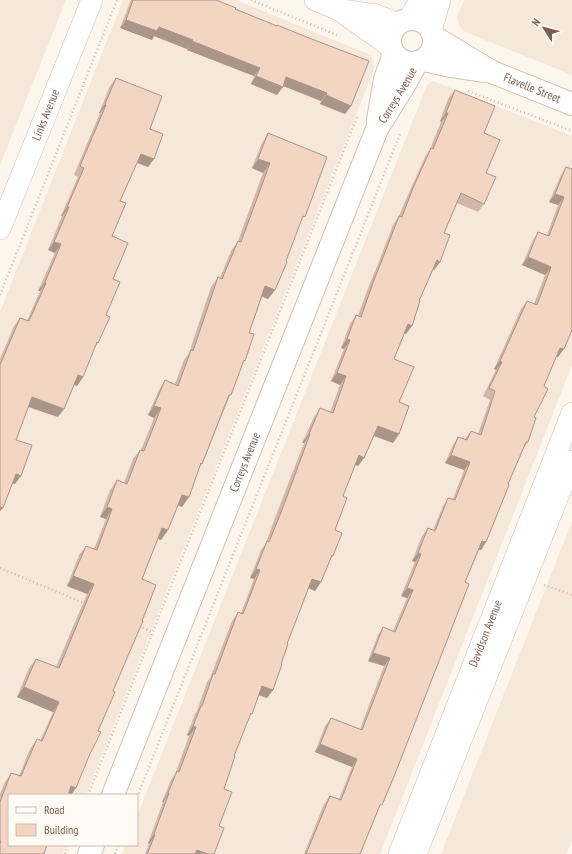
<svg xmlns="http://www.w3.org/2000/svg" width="572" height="854" font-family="'PT Sans Narrow',sans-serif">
	<rect width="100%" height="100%" fill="#fdf6ec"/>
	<path fill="#f5e8da" d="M0 0H66L0 165Z
		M123 0H236L371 55 375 67 86 795H9V845H66L62 854H0V312Z
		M464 0H572V75L463 31 459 26 457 17Z
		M433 81 572 136V365L380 854H122L125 845H137V816L427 85Z
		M572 521V840L566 854H441Z"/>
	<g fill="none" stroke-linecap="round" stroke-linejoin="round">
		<g stroke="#d1beb0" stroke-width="22">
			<g id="street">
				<path d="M315 0 339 10 391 47"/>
				<path d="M342 10 376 15 399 24"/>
				<path d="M409 19 420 0"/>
				<path d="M431 30 440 0"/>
				<path id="s1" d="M0 229 92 0"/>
				<path id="s2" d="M399 854 572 413"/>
				<path d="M416 854 572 461"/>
			</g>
		</g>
		<g stroke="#d6c0b0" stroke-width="24">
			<g id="secondary">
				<circle cx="412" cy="41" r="22"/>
				<path id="s3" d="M434 37 492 72 572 104"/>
				<path d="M424 60 451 66 483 71"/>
				<path d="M378 120 385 79 394 54"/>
				<path id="s4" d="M113 795 377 129 405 84 417 62"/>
				<path d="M89 854 93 845"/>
			</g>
		</g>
		<path stroke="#d9b8a5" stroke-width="2.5" stroke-dasharray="1 3" stroke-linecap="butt" d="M251 0 337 35
			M468 91 572 131
			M0 295 117 0
			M0 568 86 604
			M544 585 572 595
			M139 626 152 632
			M88 795 357 117
			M137 797 400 134
			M65 854 68 845
			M115 854 118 845"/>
		<use href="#street" stroke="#fff" stroke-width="21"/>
		<use href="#secondary" stroke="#fff" stroke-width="22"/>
	</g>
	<path fill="#d1b7a8" d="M131 0H216L235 9 351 106 345 114 320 104 321 101 283 86 277 95 251 84 254 76 187 50V49L154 36 152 40 120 28Z
		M116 78 150 129 148 167 137 163 120 201 112 236 113 279 106 315 98 343 95 347 83 377 77 386 74 385 58 417 28 407 16 440 15 484 12 483 0 511V359L14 326 20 318 27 321 40 291H38L55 253 48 250 62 216H61L78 177 74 175 100 113H99L110 86Z
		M455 90 484 133 486 173 484 204 478 212 457 203 444 233 440 262 434 270H433L419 301 406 334H404L394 359 399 402V434L393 443 374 436 364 458 358 466 355 465 343 496 335 530 333 556 329 561 321 582 315 591 308 588 287 644 273 690 267 698 258 695 252 714 249 717 234 756 224 789 219 826 214 854H145L149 844 148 843 163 802H162L171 780 176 772 189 736 187 735 195 714 197 711 207 682 210 678 232 621 238 612 241 613 254 579 250 578 261 550 266 543 275 518 304 443H302L314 417 320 408 330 412 340 385 331 381 344 349 341 348 350 324 356 315 358 316 368 288 378 264 393 225 399 216 407 197 425 157 430 149 441 122 440 121 448 99Z
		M268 133 300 223 275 290 268 299 262 297 249 333 242 366 202 464 200 467 182 507 178 505 168 530 161 540 158 539 142 579V621L130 651 9 795 0 854V794L5 782 11 773 19 776 30 749 37 739 40 741 53 712 17 697 29 668 36 659 56 667 87 594 67 586 79 555 86 546 94 549 106 519 100 517 110 490 117 480 124 483 133 459 140 450H141L154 418 148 415 159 390 165 380 175 384 184 360 189 353 211 287 218 277 220 278 231 251 238 241 263 173 252 168 262 143Z
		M566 167 558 357H556L544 386 534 417 528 442 524 448 508 484 486 542 481 550H479L465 582 378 811 360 854H304L324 804 330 796 339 799 352 767 315 752 325 726 331 718 360 729 384 666 368 661 378 635 383 627 393 631 407 598 401 596 415 562 412 561 422 536 428 528 433 530 443 506 448 498 453 499 464 470 445 463 453 445 458 437 465 439 471 431 478 434 490 400 483 396 496 370 494 369 521 309 527 301 534 304 545 275 522 265 533 240 538 232 547 235 558 205 549 202 561 175Z"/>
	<path fill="#aa9588" d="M126 20 159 27 193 40 187 49 154 36 152 40 120 28Z
		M192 41 260 68 254 76 187 50Z
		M256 76 283 87 277 95 251 84Z
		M286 77 327 93 321 101 281 85Z
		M326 95 351 106 345 114 320 104Z
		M105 104 106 105 100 113H99Z
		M446 113H448L441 122 440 121Z
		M141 154 154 159 148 167 135 162Z
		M258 159 270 163 263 173 252 168Z
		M555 194 564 197 558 205 549 202Z
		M67 207H69L62 216H61Z
		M54 242 61 244 55 253 48 250Z
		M528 257 551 267 545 275 522 265Z
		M437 260 440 262 434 270 431 269Z
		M45 282 46 283 40 291H38Z
		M265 286 275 290 268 299 259 295Z
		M408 324 412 326 406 334 401 333Z
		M347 339 350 340 344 349 341 348Z
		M560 348 564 349 558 357 555 356Z
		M500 361 502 362 496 370 494 369Z
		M337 373 346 376 340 385 331 381Z
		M78 375 83 377 77 386 72 384Z
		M32 397 64 409 58 417 26 406Z
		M154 406 161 408 154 418 148 415Z
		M378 426 399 434 393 443 372 435Z
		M309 434H310L304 443H302Z
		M359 455 364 458 358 466 353 464Z
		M451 455 470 462 464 470 445 463Z
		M16 474 21 476 15 484 10 483Z
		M182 495 189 497 182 507 175 504Z
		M0 507 3 508 0 511Z
		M107 507 112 509 106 519 100 517Z
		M162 528 168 530 161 540 156 538Z
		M482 541 486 542 481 550 477 549Z
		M418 553 421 554 415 562 412 561Z
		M256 569 260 570 254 579 250 578Z
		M73 576 94 584 87 594 67 586Z
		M312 579 321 582 315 591 306 587Z
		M407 588 413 590 407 598 401 596Z
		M373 653 390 658 384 666 368 661Z
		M262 686 273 690 267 698 256 694Z
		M24 687 59 702 53 712 17 697Z
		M193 726 196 727 189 736 187 735Z
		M320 744 357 759 352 767 315 752Z
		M71 786 76 788 71 795H65Z
		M168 793H169L163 802H162Z
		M154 834 155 835 149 844 148 843Z
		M197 850 208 854H194Z"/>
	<path fill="#f3d5c3" stroke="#aa9588" d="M133 0H216L236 8 235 9 277 26V25L304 36 369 61 351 106 326 95 327 93 286 77 283 87 256 76 260 68 192 41 193 40 159 27 157 31 126 20Z
		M116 78 162 96 150 129 163 134 154 159 141 154 120 201 126 203 112 236 128 243 113 279 120 282 106 315 110 317 98 343 97 342 83 377 78 375 64 409 32 397 16 440 32 445 21 476 16 474 3 508 0 507V365L20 318 29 321 46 283 45 282 61 244 54 242 69 207H67L84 168 80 166 106 105 105 104Z
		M455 90 495 106 484 133 500 140 486 173 496 177 484 204 461 193 444 233 450 235 440 262 437 260 419 301H420L412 326 408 324 394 359 414 367 399 402 409 406 399 434 378 426 364 458 359 455 343 496 347 498 335 530 342 533 333 556 332 555 321 582 312 579 287 644H288L281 664H282L273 690 262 686 252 714 251 713 234 756H235L224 789 232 792 219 826 224 828 214 854H208L197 850 195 854H147L155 835 154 834 169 793H168L177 771 179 772 196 727 193 726 201 706H202L213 674H215L238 612 243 614 260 570 256 569 267 541 269 542 282 510 310 434H309L320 408 333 413 346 376 337 373 350 340 347 339 356 315 361 317 374 280 384 255 399 216 402 217 413 188 431 148 433 149 448 113H446Z
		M268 133 327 157 305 217 303 216 286 261 287 262 275 290 265 286 249 333 254 334 245 361 244 360 231 395H229L202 464 201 463 189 497 182 495 168 530 162 528 142 579 156 585 142 621H143L130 651 113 691 115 692 98 731 101 732 89 756 76 788 71 786 68 795H9V845H47L44 854H0V844L1 841H0V802L11 773 21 776 37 739 42 741 59 702 24 687 36 659 59 668 94 584 73 576 86 546 97 550 112 509 107 507 117 480 127 484 140 450 144 451 161 408 154 406 165 380 178 386 191 350 193 351 218 277 222 279 238 241 241 242 270 163 258 159Z
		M566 167 572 169V330L564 349 560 348 544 386 548 389 534 417 536 418 528 442H526L508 484 509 485 486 542 482 541 465 582 469 584 395 774 382 805H380L360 854H306L330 796 341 800 357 759 320 744 331 718 362 730 390 658 373 653 383 627 395 632 413 590 407 588 421 554 418 553 428 528 435 531 448 498 455 500 470 462 451 455 458 437 467 440 471 431 481 435 495 391 489 388 502 362 500 361 527 301 537 305 551 267 528 257 538 232 549 236 564 197 555 194Z"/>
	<g text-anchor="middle" stroke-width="4" stroke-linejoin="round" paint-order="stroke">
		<g font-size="12" fill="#7a5c4d" stroke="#fffaf3">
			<text dy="4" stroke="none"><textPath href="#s3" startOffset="111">Flavelle Street</textPath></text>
			<text dy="4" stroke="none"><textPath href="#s4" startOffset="756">Correys Avenue</textPath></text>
			<text dy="4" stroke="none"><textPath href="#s1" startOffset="123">Links Avenue</textPath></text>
			<text dy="4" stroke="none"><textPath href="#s4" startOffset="358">Correys Avenue</textPath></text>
			<text dy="4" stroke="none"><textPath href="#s2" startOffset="237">Davidson Avenue</textPath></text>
		</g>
	</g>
	<rect x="8" y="794" width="130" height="52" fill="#fffaf3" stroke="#cabbb1"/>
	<rect x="16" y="807" width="20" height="6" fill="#ffffff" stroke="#cabbb1"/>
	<text x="44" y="814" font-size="12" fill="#7a5c4d">Road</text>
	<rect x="16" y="824" width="20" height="12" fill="#f3d5c3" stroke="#cabbb1"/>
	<text x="44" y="834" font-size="12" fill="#7a5c4d">Building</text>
	<g transform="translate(544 28) rotate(306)" stroke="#fffaf3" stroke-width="3" paint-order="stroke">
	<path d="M0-3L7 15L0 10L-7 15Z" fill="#7a5c4d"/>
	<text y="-6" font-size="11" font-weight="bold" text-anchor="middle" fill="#7a5c4d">N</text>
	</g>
</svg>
